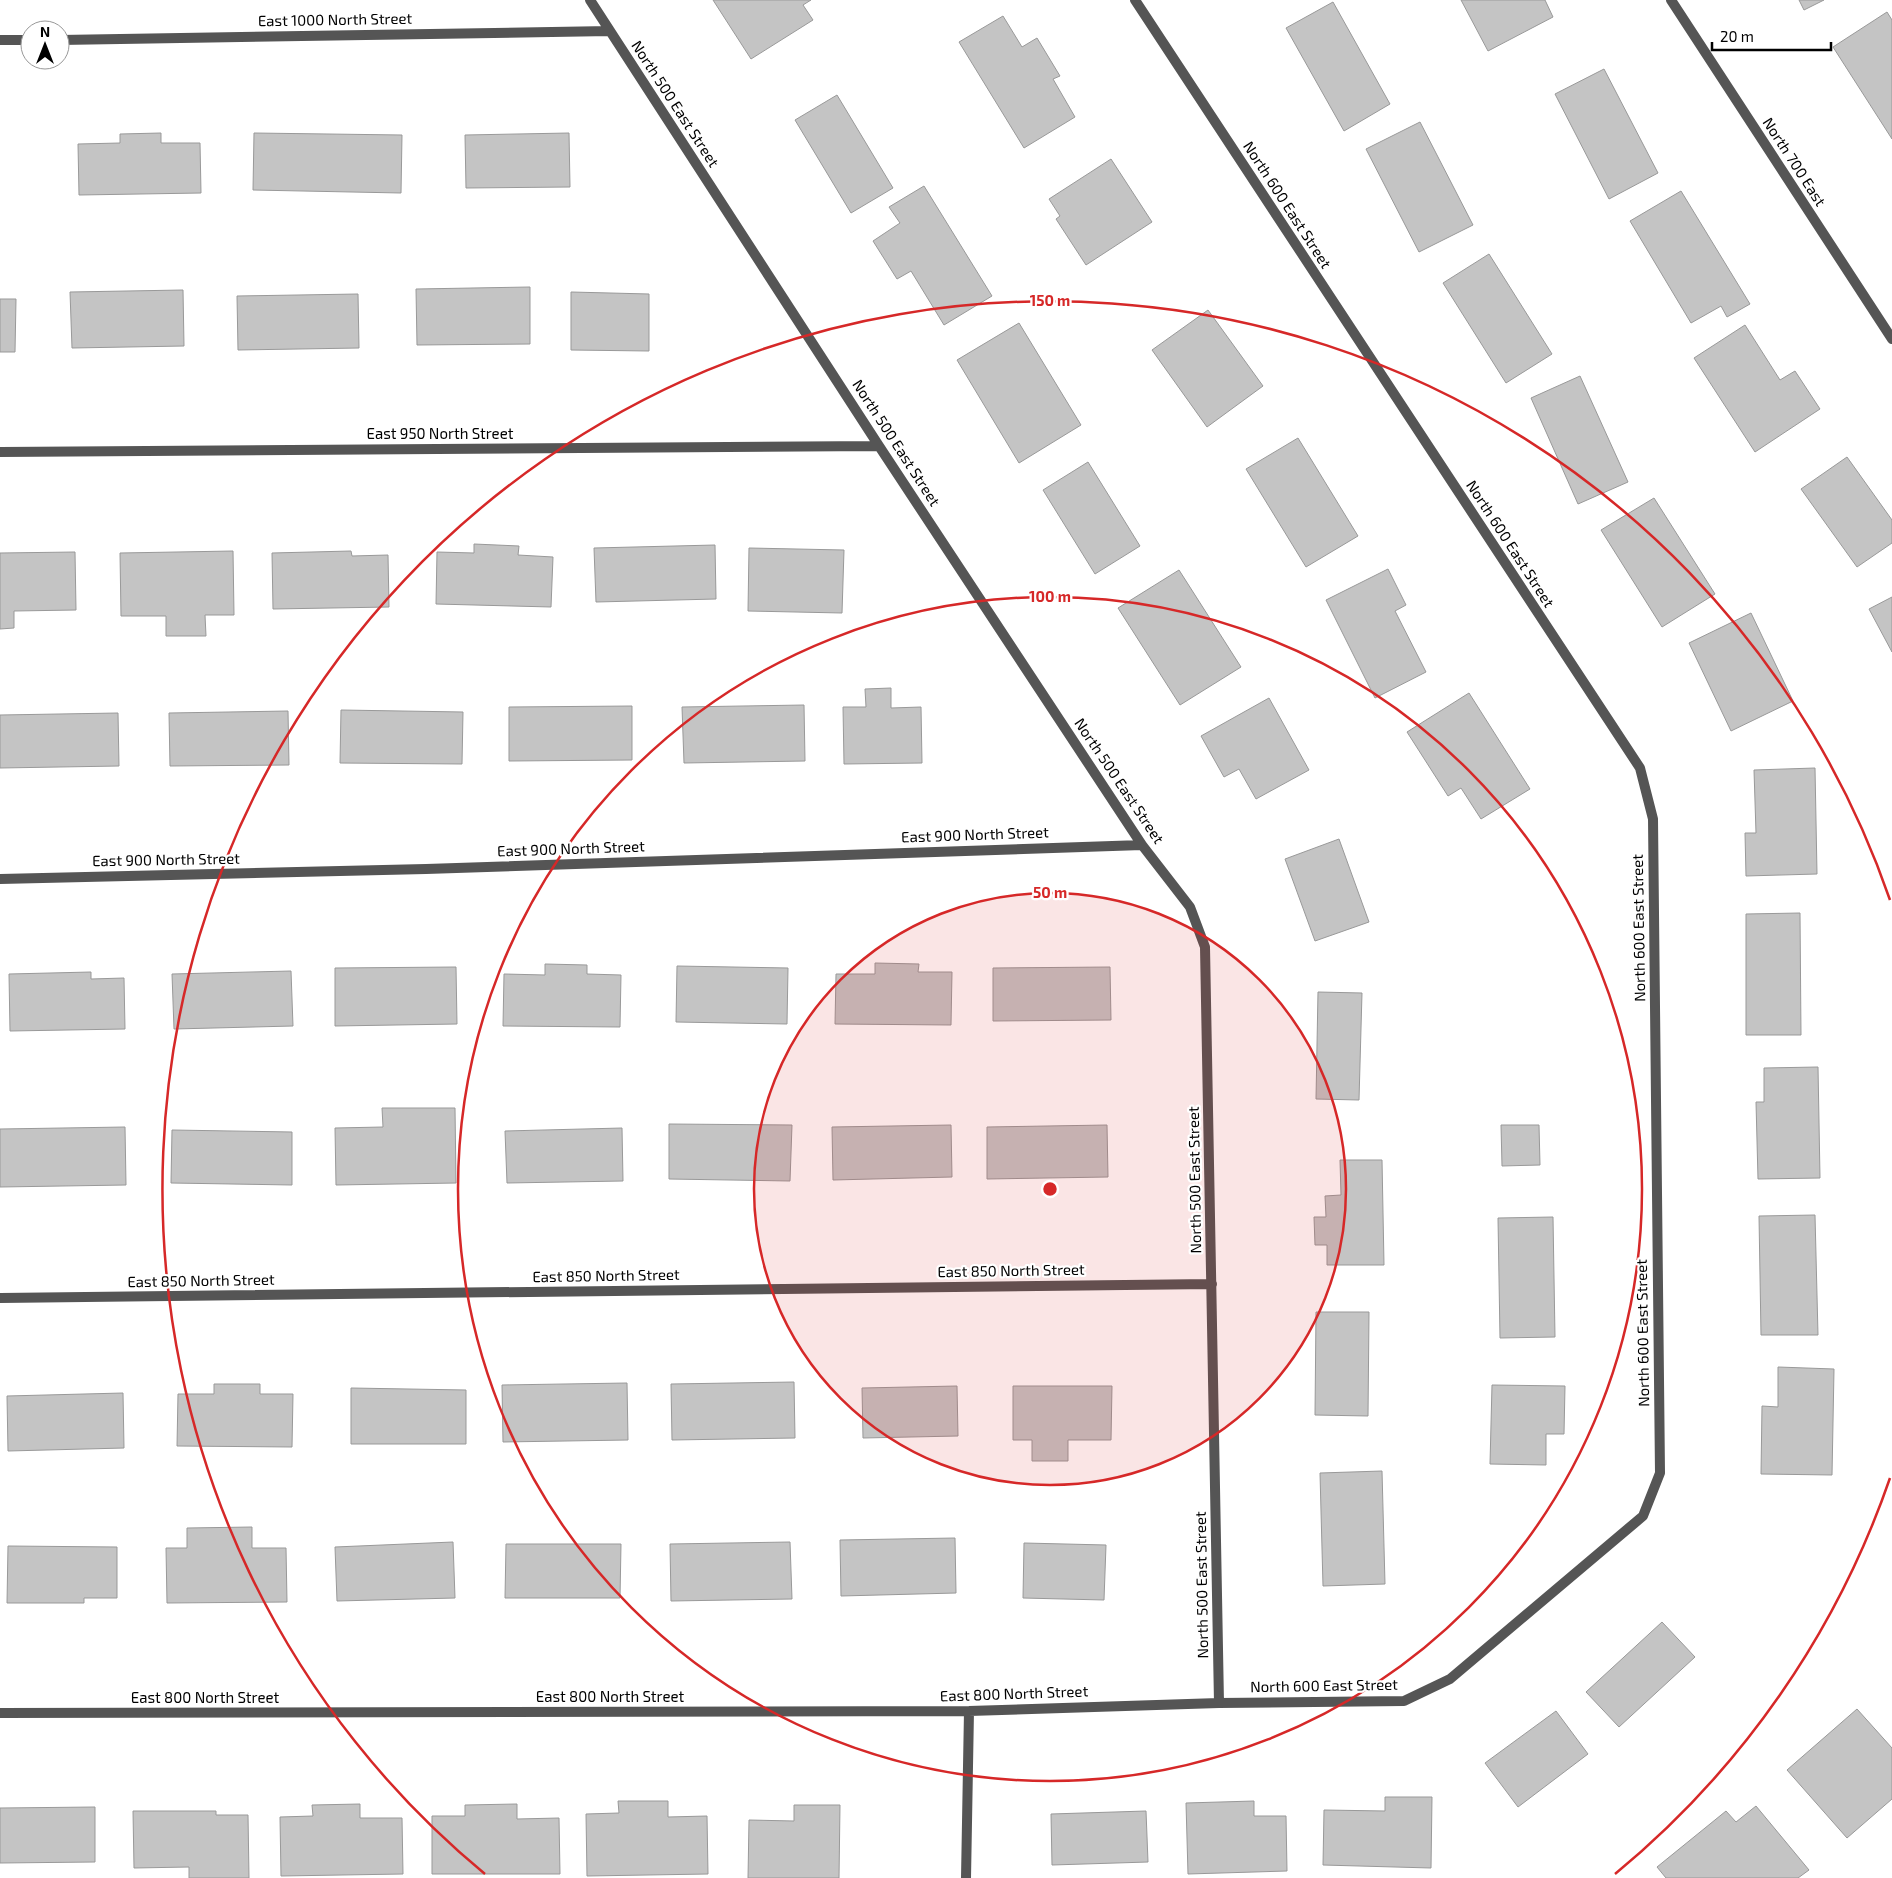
<svg xmlns="http://www.w3.org/2000/svg" width="1892" height="1878" font-family="'Exo 2',sans-serif">
	<rect width="100%" height="100%" fill="#fff"/>
	<path fill="#c4c4c4" stroke="#999" d="M713 0H811L803 5 813 20 751 59Z
		M1461 0H1545L1553 17 1488 51Z
		M1799 0H1824L1804 10Z
		M1333 2 1390 104 1344 131 1286 28Z
		M1887 12 1892 20V139L1833 47Z
		M1003 16 1022 47 1037 38 1060 76 1053 79 1075 117 1024 148 959 42Z
		M1604 69 1658 173 1609 199 1555 94Z
		M837 95 893 188 851 213 795 120Z
		M1420 122 1473 225 1419 252 1366 149Z
		M161 133V143H200L201 193 79 195 78 144 120 143V134Z
		M254 133 402 135 401 193 253 190Z
		M569 133 570 187 466 188 465 135Z
		M1111 159 1152 222 1086 265 1056 219 1060 216 1049 199Z
		M924 186 992 296 944 325 911 271 897 279 873 241 900 223 889 207Z
		M1681 191 1750 304 1727 317 1721 306 1691 323 1630 221Z
		M1489 254 1552 354 1506 383 1443 283Z
		M530 287V344L417 345 416 289Z
		M183 290 184 346 72 348 70 292Z
		M571 292 649 294V351L571 350Z
		M358 294 359 348 238 350 237 296Z
		M0 299H16L15 352H0Z
		M1208 310 1263 386 1207 427 1152 350Z
		M1019 323 1081 425 1019 463 957 360Z
		M1745 325 1780 380 1795 371 1820 409 1755 452 1694 358Z
		M1580 376 1628 482 1578 504 1531 398Z
		M1298 438 1358 536 1306 567 1246 469Z
		M1847 457 1892 520V543L1857 567 1801 489Z
		M1088 462 1140 546 1095 574 1043 490Z
		M1654 498 1715 594 1662 627 1601 530Z
		M474 544 519 546 518 555 553 557 551 607 436 604 437 552 474 553Z
		M715 545 716 599 596 602 594 548Z
		M749 548 844 550 842 613 748 611Z
		M233 551 234 615H205L206 636H166V616H121L120 553Z
		M351 551 352 556 388 555 389 607 273 609 272 553Z
		M75 552 76 610 14 611V628L0 629V553Z
		M1388 569 1406 605 1395 611 1426 672 1375 698 1326 600Z
		M1179 570 1241 667 1180 705 1118 608Z
		M1892 597V652L1869 609Z
		M1751 613 1793 701 1731 731 1689 643Z
		M891 688V708L921 707 922 763 844 764 843 707H866L865 689Z
		M1469 693 1530 789 1481 819 1461 788 1448 796 1407 732Z
		M1269 698 1309 770 1256 799 1239 769 1224 777 1201 736Z
		M804 705 805 761 684 763 682 707Z
		M632 706V760L509 761V707Z
		M341 710 463 712 462 764 340 763Z
		M288 711 289 765 170 766 169 713Z
		M118 713 119 766 0 768V715Z
		M1815 768 1817 874 1746 876 1745 833H1756L1754 770Z
		M1339 839 1369 922 1315 941 1285 859Z
		M1800 913 1801 1035H1746V914Z
		M875 963 919 964 918 972H952L951 1025 835 1024 836 974H875Z
		M545 964 587 965V974L621 975 620 1027 503 1026 504 974 545 975Z
		M677 966 788 968 787 1024 676 1022Z
		M456 967 457 1024 335 1026V968Z
		M1110 967 1111 1020 993 1021V968Z
		M291 971 293 1026 174 1029 172 974Z
		M91 972V979L124 978 125 1029 10 1031 9 974Z
		M1318 992 1362 993 1359 1100 1316 1099Z
		M1818 1067 1820 1178 1758 1179 1756 1102H1764V1068Z
		M382 1108H455L456 1183 336 1185 335 1128 383 1127Z
		M669 1124 792 1125 790 1181 669 1179Z
		M951 1125 952 1177 833 1180 832 1127Z
		M1107 1125 1108 1177 987 1179V1127Z
		M1501 1125H1539L1540 1165 1502 1166Z
		M125 1127 126 1185 0 1187V1129Z
		M622 1128 623 1181 507 1183 505 1131Z
		M172 1130 292 1132V1185L171 1183Z
		M1340 1160H1382L1384 1265H1327V1245H1315L1314 1217H1326L1325 1196 1341 1195Z
		M1815 1215 1818 1335H1761L1759 1216Z
		M1553 1217 1555 1337 1500 1338 1498 1218Z
		M1316 1312H1369L1368 1416 1315 1415Z
		M1778 1367 1834 1369 1832 1475 1761 1474 1762 1406 1778 1407Z
		M794 1382 795 1438 672 1440 671 1384Z
		M627 1383 628 1440 503 1442 502 1385Z
		M214 1384H260V1394H293L292 1447 177 1446 178 1394H214Z
		M1492 1385 1565 1386 1564 1434H1546V1465L1490 1464Z
		M957 1386 958 1436 863 1438 862 1388Z
		M1013 1386H1112L1111 1440H1068V1461H1032V1440H1013Z
		M351 1388 466 1390V1444H351Z
		M123 1393 124 1448 8 1451 7 1396Z
		M1382 1471 1385 1584 1323 1586 1320 1473Z
		M252 1527V1548H286L287 1602 167 1603 166 1548H187V1528Z
		M955 1538 956 1593 841 1596 840 1540Z
		M453 1542 455 1598 337 1601 335 1547Z
		M790 1542 792 1599 671 1601 670 1544Z
		M1024 1543 1106 1545 1104 1600 1023 1598Z
		M506 1544H621L620 1598H505Z
		M8 1546 117 1547V1598H84V1603H7Z
		M1662 1622 1695 1657 1619 1727 1586 1692Z
		M1857 1709 1892 1748V1799L1847 1838 1787 1770Z
		M1556 1711 1588 1754 1518 1807 1485 1763Z
		M1385 1797H1432L1431 1868 1323 1865 1324 1810 1385 1811Z
		M618 1801H668V1817L707 1816 708 1874 587 1876 586 1814 619 1813Z
		M1254 1801V1816H1286L1287 1871 1188 1874 1186 1803Z
		M360 1804V1818H402L403 1874 281 1876 280 1817 313 1816 312 1805Z
		M517 1804V1819L559 1818 560 1874H432V1816H465V1805Z
		M794 1805H840L839 1878H748L749 1820 794 1821Z
		M1756 1806 1809 1870 1798 1878H1666L1657 1867 1726 1811 1736 1822Z
		M95 1807V1862L0 1863V1808Z
		M133 1811H216V1815H248L249 1878H189V1867L134 1868Z
		M1146 1811 1148 1862 1052 1865 1051 1814Z"/>
	<g fill="none" stroke-linecap="round" stroke-linejoin="round">
		<path stroke="#555" stroke-width="10" d="M590 0 879 446 1142 845 1190 907 1205 947 1219 1703
			M1671 0 1892 339
			M0 40H30
			M60 40 610 31
			M0 452 879 446
			M0 879 426 869 1142 845
			M0 1298 1212 1284
			M0 1713 969 1711 1219 1703 1404 1701 1450 1679 1643 1516 1660 1473 1653 819 1640 768 1135 0
			M966 1878 969 1711"/>
	</g>
	<circle cx="1050" cy="1189" r="296" fill="#d62828" fill-opacity=".12"/>
	<g fill="none" stroke="#d62828" stroke-width="2.5">
		<circle cx="1050" cy="1189" r="296"/>
		<circle cx="1050" cy="1189" r="592"/>
		<path d="M1890 1478A888 888 0 0 1 1615 1874M485 1874A888 888 0 1 1 1890 900"/>
	</g>
	<g text-anchor="middle" stroke-width="4.5" stroke-linejoin="round" paint-order="stroke">
		<g font-size="15" fill="#000" stroke="#fff">
			<text transform="translate(335 20) rotate(-1)" y="5">East 1000 North Street</text>
			<text transform="translate(675 104) rotate(57)" y="5">North 500 East Street</text>
			<text transform="translate(1794 162) rotate(57)" y="5">North 700 East</text>
			<text transform="translate(1287 205) rotate(57)" y="5">North 600 East Street</text>
			<text x="440" y="439">East 950 North Street</text>
			<text transform="translate(896 443) rotate(57)" y="5">North 500 East Street</text>
			<text transform="translate(1510 544) rotate(57)" y="5">North 600 East Street</text>
			<text transform="translate(1119 781) rotate(56)" y="5">North 500 East Street</text>
			<text transform="translate(975 835) rotate(-2)" y="5">East 900 North Street</text>
			<text transform="translate(571 849) rotate(-2)" y="5">East 900 North Street</text>
			<text transform="translate(166 860) rotate(-1)" y="5">East 900 North Street</text>
			<text transform="translate(1639 928) rotate(-91)" y="5">North 600 East Street</text>
			<text transform="translate(1195 1180) rotate(-91)" y="5">North 500 East Street</text>
			<text transform="translate(1011 1271) rotate(-1)" y="5">East 850 North Street</text>
			<text transform="translate(606 1276) rotate(-1)" y="5">East 850 North Street</text>
			<text transform="translate(201 1281) rotate(-1)" y="5">East 850 North Street</text>
			<text transform="translate(1643 1333) rotate(-91)" y="5">North 600 East Street</text>
			<text transform="translate(1202 1585) rotate(-91)" y="5">North 500 East Street</text>
			<text transform="translate(1324 1686) rotate(-1)" y="5">North 600 East Street</text>
			<text transform="translate(1014 1694) rotate(-2)" y="5">East 800 North Street</text>
			<text x="610" y="1702">East 800 North Street</text>
			<text x="205" y="1703">East 800 North Street</text>
		</g>
	</g>
	<circle cx="1050" cy="1189" r="8" fill="#d62828" stroke="#fff" stroke-width="2.5"/>
	<g font-size="15" text-anchor="middle" font-weight="bold" fill="#d62828" stroke="#fff" stroke-width="4.5" stroke-linejoin="round" paint-order="stroke">
		<text x="1050" y="306">150 m</text>
		<text x="1050" y="602">100 m</text>
		<text x="1050" y="898">50 m</text>
	</g>
	<g transform="translate(45 45)"><circle r="24" fill="#ffffff" stroke="#999999"/>
	<path d="M0-4L9 19L0 12L-9 19Z" fill="#000000"/>
	<text y="-8" font-size="14" font-weight="bold" text-anchor="middle" fill="#000000">N</text>
	</g>
	<path d="M1712 42v8h119v-8" fill="none" stroke="#000000" stroke-width="2.5"/>
	<text x="1720" y="42" font-size="15" fill="#000000" stroke="#ffffff" stroke-width="4" paint-order="stroke">20 m</text>
</svg>
